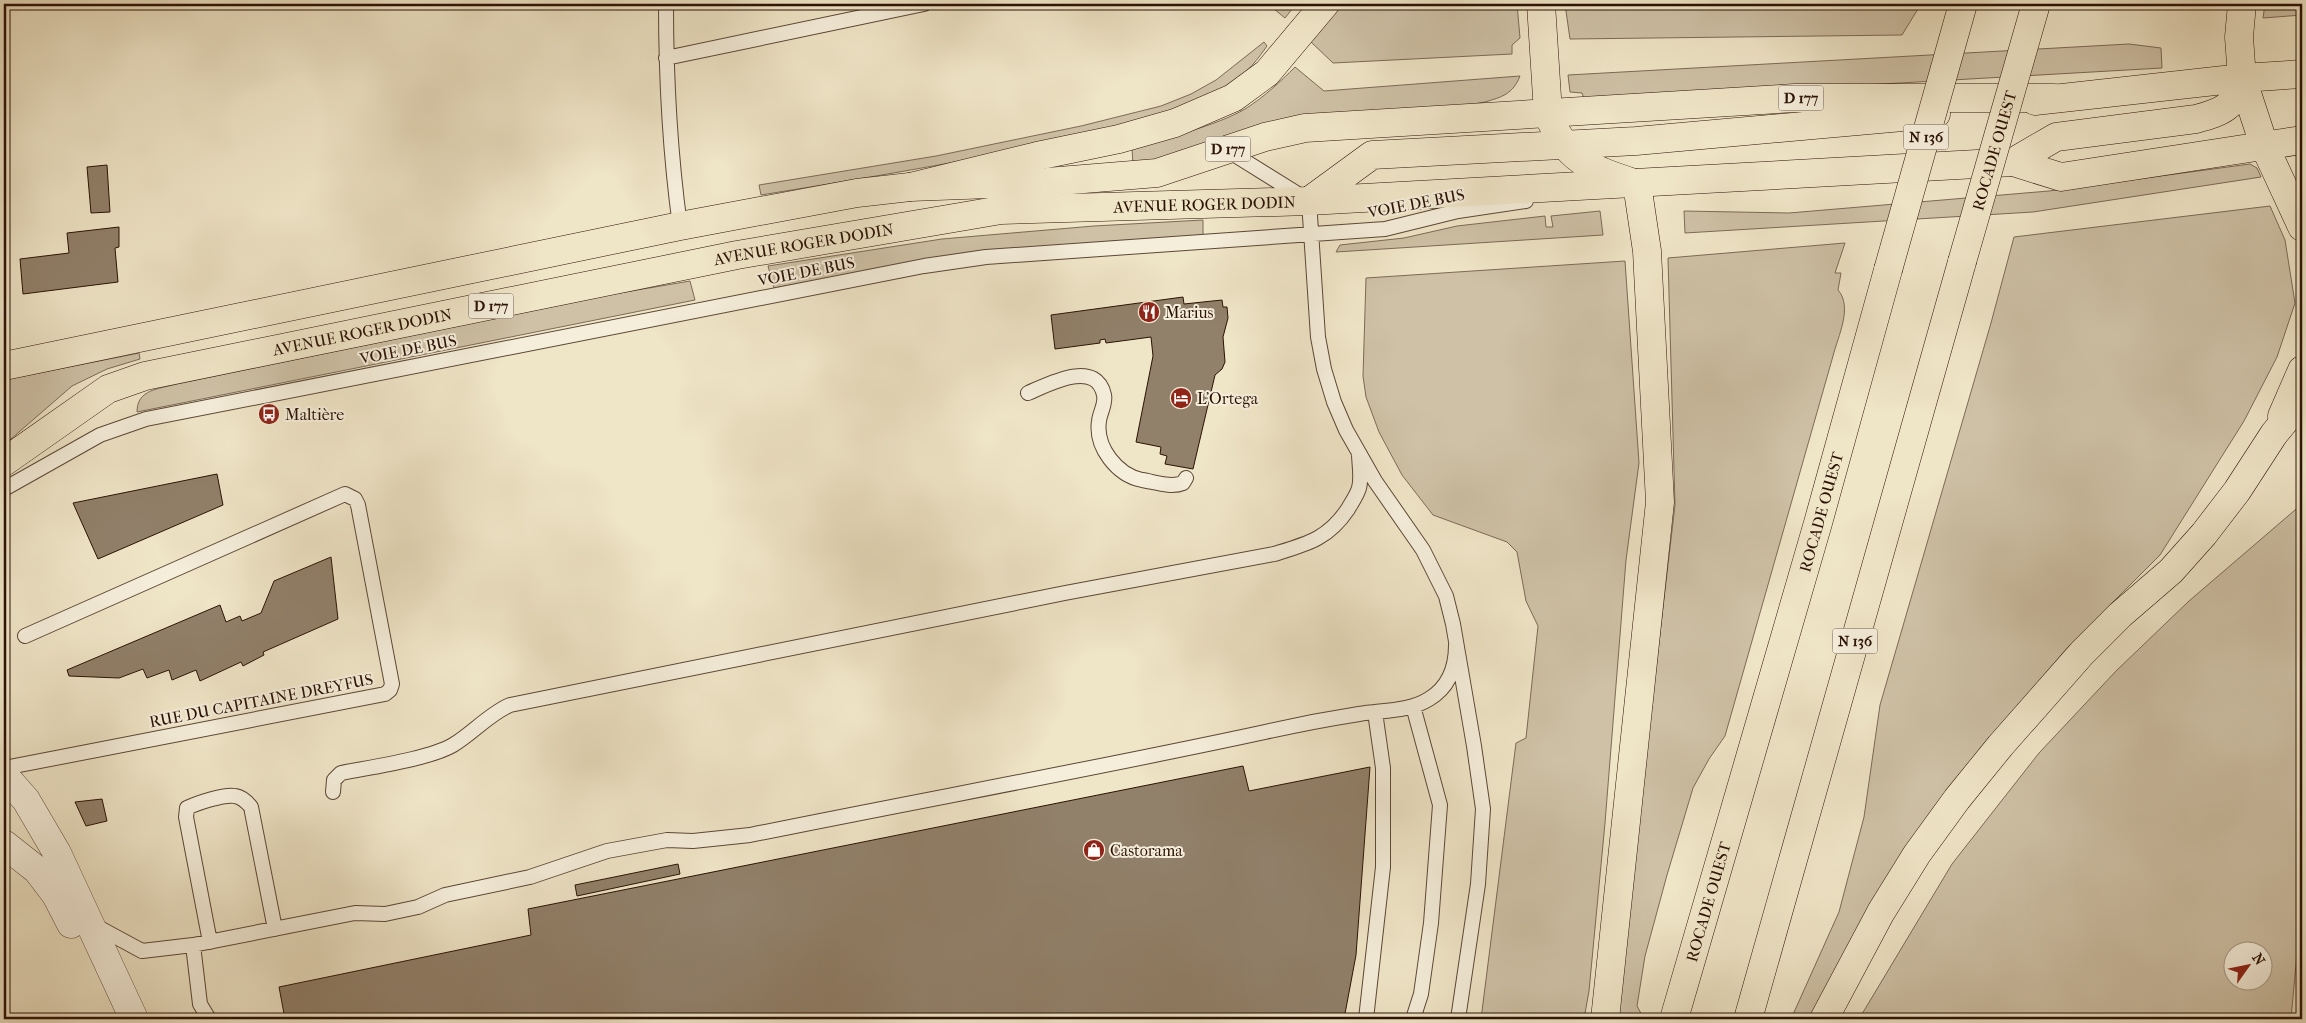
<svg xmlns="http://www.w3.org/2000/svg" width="2306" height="1023" font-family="'IM FELL French Canon',serif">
	<rect width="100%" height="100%" fill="#efe5c7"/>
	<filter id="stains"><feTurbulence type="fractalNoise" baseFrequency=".004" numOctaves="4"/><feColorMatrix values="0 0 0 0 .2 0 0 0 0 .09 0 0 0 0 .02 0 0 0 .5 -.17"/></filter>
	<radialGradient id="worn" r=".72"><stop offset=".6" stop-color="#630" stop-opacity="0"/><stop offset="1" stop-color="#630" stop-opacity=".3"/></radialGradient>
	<path fill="#cec1a6" stroke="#7c6a56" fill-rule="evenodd" d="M1268 4H1296L1285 18Z
		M1341 4H1517L1520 38 1512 45V54L1333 63 1311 42Z
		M1565 4H1921L1902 35 1570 39Z
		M2142 4H2223V7Z
		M2265 4H2302V15L2263 18Z
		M1264 42 1267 46C1258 59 1247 73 1234 81 1175 119 1103 132 1037 146 945 165 853 180 761 195L759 185 936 156 1081 126 1161 106 1191 94 1216 80Z
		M2129 44 2161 48 2162 68 1585 101 1582 93 1570 92 1568 75Z
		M1295 67 1324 91 1520 76C1513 94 1502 97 1485 102L1189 152 1133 165 1132 148C1165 138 1216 126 1245 109 1264 97 1280 82 1295 67Z
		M2250 164 2257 168 2261 177 2033 212 1685 233 1684 211 1789 213 2049 191Z
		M2270 206 2285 240 2295 303 2277 357 2244 421 2160 555 2067 648 1998 729 1812 1019H1791L1839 912 1864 817 1880 705 1991 323 2014 237Z
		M1600 211 1603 235 1336 252 1340 245 1404 238 1457 226 1545 216 1546 227H1553L1551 216Z
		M1203 220V239L873 270 774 288 768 266 942 239 1094 226Z
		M1845 243 1835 273H1841L1838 290C1853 307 1838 336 1833 356L1725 736 1709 759 1693 788 1667 875 1645 956 1637 1006 1644 1019H1615L1675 505 1668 258Z
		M1625 261 1639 463 1626 560 1605 823 1589 991 1584 1019H1481L1516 743 1526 738 1538 626 1526 601 1517 552 1507 542 1433 515 1402 475 1379 432 1366 397 1363 376 1366 278Z
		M690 281 695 300 137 412C137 389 159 389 177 384L608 295Z
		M139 353 140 359 107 369 72 386 4 445V380Z
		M2302 504V899L2291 1019H1859L1952 864 2039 753 2116 671 2189 601ZM2234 950H2264V980H2234Z"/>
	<path fill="#91806a" stroke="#2b1205" d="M107 165 110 212 91 213 87 167Z
		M119 227V247L115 248 118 282 23 294 20 259 69 253 67 233Z
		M4 272 9 295 4 296Z
		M1183 297 1184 304 1222 300 1223 307H1227L1228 318 1223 337 1225 362 1222 369 1215 375 1193 469 1165 464 1167 456 1160 454 1161 447 1136 442 1153 356 1151 337 1106 343 1105 339 1100 340V343L1055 349 1051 315Z
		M217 474 223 505 98 559 73 503Z
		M331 557 338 619 263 652 264 655 243 666 241 662 200 681 196 670 172 680 169 670 147 678 143 669 119 678 69 676 67 670 220 605 226 622 240 616 242 621 261 613 274 581Z
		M1243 766 1249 791 1370 767 1356 955 1344 1019H285L279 987 531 935 528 909Z
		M102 799 107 821 86 826 75 802Z
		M678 864 680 874 577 896 575 885Z"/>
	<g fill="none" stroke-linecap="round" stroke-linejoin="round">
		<g stroke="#5c4736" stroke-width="16">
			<path id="service" d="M666 4C666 78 670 153 680 226
				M666 58 924 4
				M1227 150 1309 201 1318 337 1324 369 1334 402 1346 430 1375 481 1423 550 1446 596 1453 624 1474 746 1483 809 1478 884 1458 1019
				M1028 393C1047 385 1096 358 1104 395 1106 404 1100 412 1099 421 1095 447 1117 475 1142 480 1155 482 1171 488 1183 483L1186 478
				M4 489 100 435 146 419 924 266 986 257 1385 229 1458 211 1526 201
				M4 768 385 694 390 690 392 684 358 505 355 499 345 494 25 636
				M333 792 334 780 341 773C371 767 429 759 453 745 473 733 489 714 510 705L1065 593 1274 554C1307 544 1328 539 1348 509 1352 502 1357 495 1359 488 1362 478 1359 464 1359 453
				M94 925 142 951 193 945 355 913 385 914 418 907 445 895 530 877 607 851 667 840 693 841 750 835C922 800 1094 769 1265 732 1296 725 1327 719 1359 714 1382 710 1408 712 1429 699 1449 687 1456 668 1456 645
				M210 942 186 817 187 808C197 803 224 794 235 796 242 797 247 802 251 807L275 929
				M193 945 200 1004 209 1019
				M1366 1019 1383 867V768L1375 712
				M1413 1019 1421 994 1431 923 1440 805 1413 706"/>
		</g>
		<g stroke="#5c4736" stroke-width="29">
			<path id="tertiary" d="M4 775 26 800 57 853 134 1019
				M4 844 37 870 56 895 71 924"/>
		</g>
		<g stroke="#2b1205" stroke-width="29">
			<g id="primary">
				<path d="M2035 101 2242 78 2302 74"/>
				<path d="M1309 201 1372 155 1636 141 1936 114"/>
				<path d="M4 366 680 226 857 193 910 187 1047 182 1157 173 1265 137 1305 128 1795 98H2054"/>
				<path id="s1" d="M4 462 108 389 145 376 737 255 1001 210 1309 201 2013 162 2061 177 2302 140"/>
			</g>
		</g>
		<g stroke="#2b1205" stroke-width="29">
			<g id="trunk">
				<path d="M1541 4 1548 113C1565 161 1592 169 1637 184L1647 251 1660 502 1605 1019"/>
				<path d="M2242 4 2239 37 2242 78 2264 145 2302 227"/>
				<path d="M2013 162 2056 137 2196 119C2222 112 2236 107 2242 78"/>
				<path d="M910 187 1037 156 1119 139 1175 123 1233 98 1267 73 1325 4"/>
				<path d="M2282 416 2302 370"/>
				<path id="s2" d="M1674 1019 1818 523 1888 270"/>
				<path d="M1748 1019 1962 262"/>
				<path d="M1824 1019 1881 912 1917 854 1957 799 2000 746 2082 653 2120 615 2171 571 2204 534 2237 491 2274 434 2302 400"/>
			</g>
		</g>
		<use href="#service" stroke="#f5eedb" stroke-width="14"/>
		<use href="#tertiary" stroke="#f5eedb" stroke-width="28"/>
		<use href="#primary" stroke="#efe5c7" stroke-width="28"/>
		<use href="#trunk" stroke="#efe5c7" stroke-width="28"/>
		<g stroke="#2b1205" stroke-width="29" stroke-linecap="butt">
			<g id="trunk-bridge">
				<path id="s3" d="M1962 262 2036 4"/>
				<path d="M1888 270 1963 4"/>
			</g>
		</g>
		<use href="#trunk-bridge" stroke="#efe5c7" stroke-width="28"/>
	</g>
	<defs>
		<g id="restaurant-disc" transform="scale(1.125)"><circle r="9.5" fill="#8f2418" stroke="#f5eedb"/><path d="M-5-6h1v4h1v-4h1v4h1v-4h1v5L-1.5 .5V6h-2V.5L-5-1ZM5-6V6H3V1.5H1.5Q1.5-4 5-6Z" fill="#fff"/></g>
		<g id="hotel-disc" transform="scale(1.125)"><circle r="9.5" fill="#8f2418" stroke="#f5eedb"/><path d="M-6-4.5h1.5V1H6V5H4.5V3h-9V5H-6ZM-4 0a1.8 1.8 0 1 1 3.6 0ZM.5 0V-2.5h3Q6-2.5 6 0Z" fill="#fff"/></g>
		<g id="bus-disc" transform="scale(1.125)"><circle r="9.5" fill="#8f2418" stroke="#f5eedb"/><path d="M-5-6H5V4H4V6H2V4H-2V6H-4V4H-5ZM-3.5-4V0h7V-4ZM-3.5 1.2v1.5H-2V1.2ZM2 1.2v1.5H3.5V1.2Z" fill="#fff"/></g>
		<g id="shop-disc" transform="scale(1.125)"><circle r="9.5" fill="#8f2418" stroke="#f5eedb"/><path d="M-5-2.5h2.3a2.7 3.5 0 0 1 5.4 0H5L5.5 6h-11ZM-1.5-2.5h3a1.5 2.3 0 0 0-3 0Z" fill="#fff"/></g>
	</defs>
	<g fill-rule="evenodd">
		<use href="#restaurant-disc" x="1149" y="312"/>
		<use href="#hotel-disc" x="1181" y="398"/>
		<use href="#bus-disc" x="269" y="414"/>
		<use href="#shop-disc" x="1094" y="850"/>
	</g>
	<g text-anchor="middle" stroke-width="4" stroke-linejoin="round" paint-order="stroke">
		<g fill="#f5eedb" stroke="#685445" stroke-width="1">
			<rect x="1778.5" y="85.5" width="45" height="25" rx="4"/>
			<rect x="1903.5" y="124.5" width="45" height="25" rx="4"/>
			<rect x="1205.5" y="136.5" width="45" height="25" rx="4"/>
			<rect x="468.5" y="293.5" width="45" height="25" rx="4"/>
			<rect x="1832.5" y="628.5" width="45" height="25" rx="4"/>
		</g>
		<g font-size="15" font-weight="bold" fill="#2b1205">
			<text x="1801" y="103">D 177</text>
			<text x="1926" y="142">N 136</text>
			<text x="1228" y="154">D 177</text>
			<text x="491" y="311">D 177</text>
			<text x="1855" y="646">N 136</text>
		</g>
		<g font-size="16" fill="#2b1205" stroke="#f5eedb">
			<text dy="6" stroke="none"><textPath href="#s3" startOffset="116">ROCADE OUEST</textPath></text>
			<text transform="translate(1416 203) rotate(-11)" y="6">VOIE DE BUS</text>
			<text dy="6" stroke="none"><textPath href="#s1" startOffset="1242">AVENUE ROGER DODIN</textPath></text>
			<text dy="6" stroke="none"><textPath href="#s1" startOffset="838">AVENUE ROGER DODIN</textPath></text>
			<text transform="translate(806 271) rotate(-11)" y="6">VOIE DE BUS</text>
			<text dy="6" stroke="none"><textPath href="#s1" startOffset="388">AVENUE ROGER DODIN</textPath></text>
			<text transform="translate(408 349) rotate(-11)" y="6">VOIE DE BUS</text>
			<text dy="6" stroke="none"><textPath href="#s2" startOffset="528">ROCADE OUEST</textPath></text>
			<text transform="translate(261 700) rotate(-11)" y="6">RUE DU CAPITAINE DREYFUS</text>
			<text dy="6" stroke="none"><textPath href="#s2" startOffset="122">ROCADE OUEST</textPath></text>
		</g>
		<g font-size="16" fill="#2b1205" stroke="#f5eedb" text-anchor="start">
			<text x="1165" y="318">Marius</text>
			<text x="1197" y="404">L'Ortega</text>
			<text x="285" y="420">Maltière</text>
			<text x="1110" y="856">Castorama</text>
		</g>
	</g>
	<rect width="2306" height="1023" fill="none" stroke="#efe5c7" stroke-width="20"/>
	<rect x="5" y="5" width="2296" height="1013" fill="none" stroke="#2b1205" stroke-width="2.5"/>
	<rect x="10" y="10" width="2286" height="1003" fill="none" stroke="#2b1205"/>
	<g transform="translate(2248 966) rotate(57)"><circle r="24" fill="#f5eedb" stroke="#a49685"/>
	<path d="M0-4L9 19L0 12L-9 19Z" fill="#8f2418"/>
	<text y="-8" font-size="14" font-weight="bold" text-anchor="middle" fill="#2b1205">N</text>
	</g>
	<rect width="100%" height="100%" filter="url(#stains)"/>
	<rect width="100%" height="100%" fill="url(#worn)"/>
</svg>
